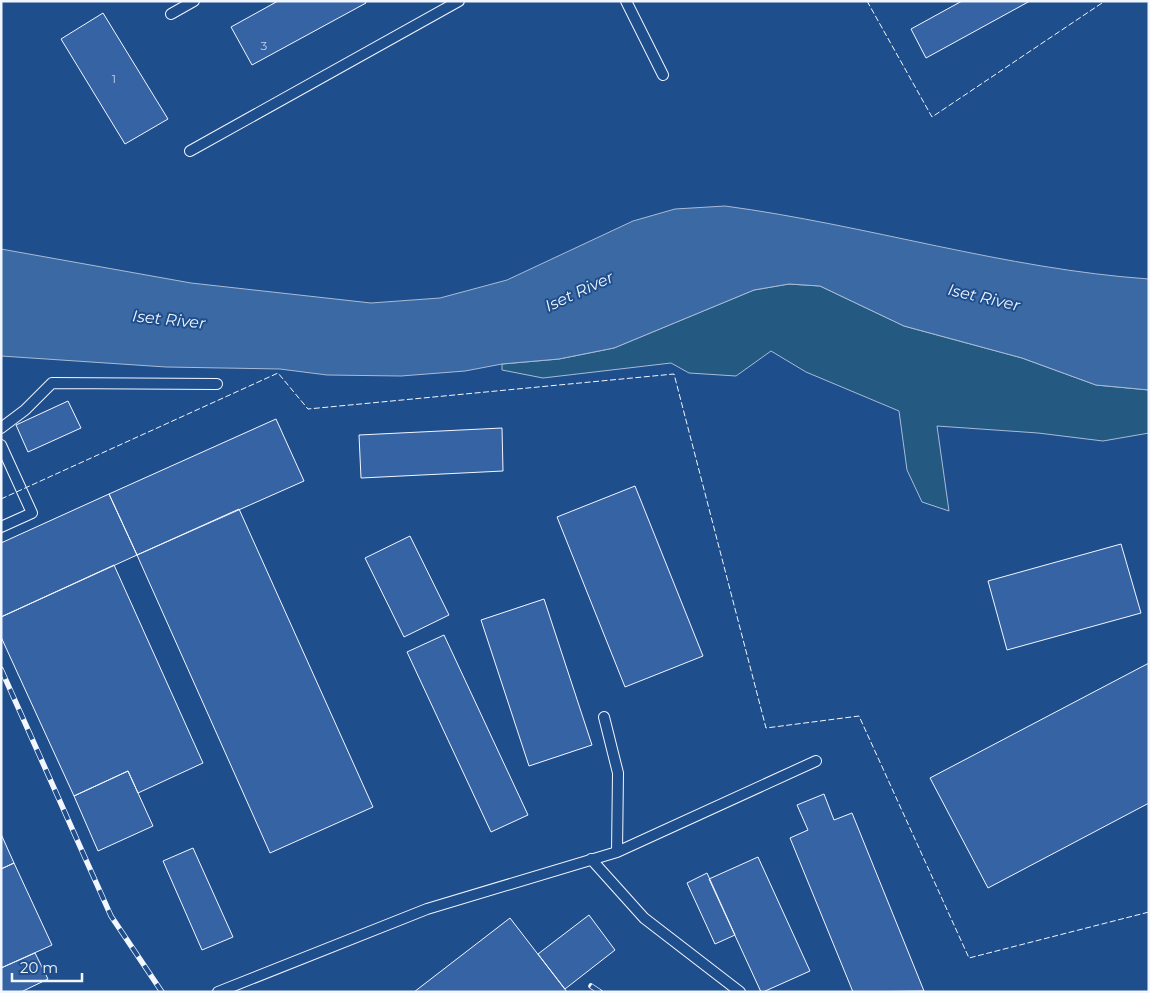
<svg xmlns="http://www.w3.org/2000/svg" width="1150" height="993" font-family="Montserrat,sans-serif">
	<rect width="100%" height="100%" fill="#1f4e8c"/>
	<path fill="#245a82" stroke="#a8bbd7" d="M789 284 820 286 904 326 1022 358 1096 385 1149 390V433L1103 441 1038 433 937 426 949 511 922 502 907 470 899 411 806 372 771 351 736 376 689 373 671 363 543 378 502 370V364L559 359 614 348 754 290Z"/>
	<path fill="#3b69a3" stroke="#a8bbd7" d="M725 206C867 225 1005 269 1149 279V390L1096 385 1022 358 904 326 820 286 789 284 754 290 614 348 559 359 502 364 465 371 401 376 327 375 280 369 166 367 1 356V249L191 283 371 303 440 298 507 280 633 221 675 209Z"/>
	<path fill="#3563a3" stroke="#f2f6ff" d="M278 1H365L366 3 252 65 231 27Z
		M962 1H1030L926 58 911 29Z
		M103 13 168 119 125 144 61 39Z
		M68 401 81 428 28 452 16 425Z
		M276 419 304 481 137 555 109 494Z
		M502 428 503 471 361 478 359 435Z
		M635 486 703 656 625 687 557 517Z
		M109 494 137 555 1 617V543Z
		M239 509 373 807 270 853 137 555Z
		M410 536 449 615 404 637 365 558Z
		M1121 544 1141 613 1007 650 988 581Z
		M114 565 203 763 138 793 128 771 74 796 1 637V617Z
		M544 599 592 745 529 766 481 620Z
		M444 635 528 815 491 832 407 652Z
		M1149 663V803L988 888 930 778Z
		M128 771 153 826 98 851 74 796Z
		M824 794 834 820 852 813 924 991 853 992 790 838 808 830 797 805Z
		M1 834 14 863 1 869Z
		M193 848 233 937 202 950 163 861Z
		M758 857 810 971 763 992H761L709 879Z
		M14 863 52 945 1 968V869Z
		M707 873 735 935 715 944 687 883Z
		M589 915 615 950 565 989 538 954Z
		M510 918 567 992H414Z
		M35 953 48 979 21 992H1V968Z"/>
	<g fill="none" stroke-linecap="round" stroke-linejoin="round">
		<g stroke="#f2f6ff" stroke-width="12">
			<path id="service" d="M626 1 663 75
				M171 14 194 1
				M190 151 459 1
				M1 428 25 410 52 383 217 384
				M1 445 32 513 1 527
				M604 717 618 773 617 852
				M591 859 644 918 740 992
				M218 992 427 909 617 852 816 761"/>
		</g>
		<use href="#service" stroke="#1f4e8c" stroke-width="10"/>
		<g stroke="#f2f6ff" stroke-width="5.5">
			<path id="rail" d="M1 669 111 916 162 992
				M591 986 600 992"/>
		</g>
		<use href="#rail" stroke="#1f4e8c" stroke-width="4" stroke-dasharray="11" stroke-linecap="butt"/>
		<path stroke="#f2f6ff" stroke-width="1" stroke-dasharray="6 2.5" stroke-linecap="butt" d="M867 1 932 117 1105 1
			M1 499 278 373 308 409 674 374 766 728 859 716 969 958 1149 912"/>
	</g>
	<g text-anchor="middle" stroke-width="4" stroke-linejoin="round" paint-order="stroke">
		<g font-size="12" fill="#c3d1e8">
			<text x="264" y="50">3</text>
			<text x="114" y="83">1</text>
		</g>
		<g font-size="16" font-style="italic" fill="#f2f6ff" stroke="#1f4e8c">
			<text transform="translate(579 291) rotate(-25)" y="6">Iset River</text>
			<text transform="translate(984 297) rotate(13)" y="6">Iset River</text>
			<text transform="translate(169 319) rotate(6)" y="6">Iset River</text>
		</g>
	</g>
	<rect width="1150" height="993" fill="none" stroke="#f2f6ff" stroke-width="5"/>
	<path d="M12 973v8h70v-8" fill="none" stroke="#f2f6ff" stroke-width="2.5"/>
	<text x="20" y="973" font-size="15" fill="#f2f6ff" stroke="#1f4e8c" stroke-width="4" paint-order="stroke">20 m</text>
</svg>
